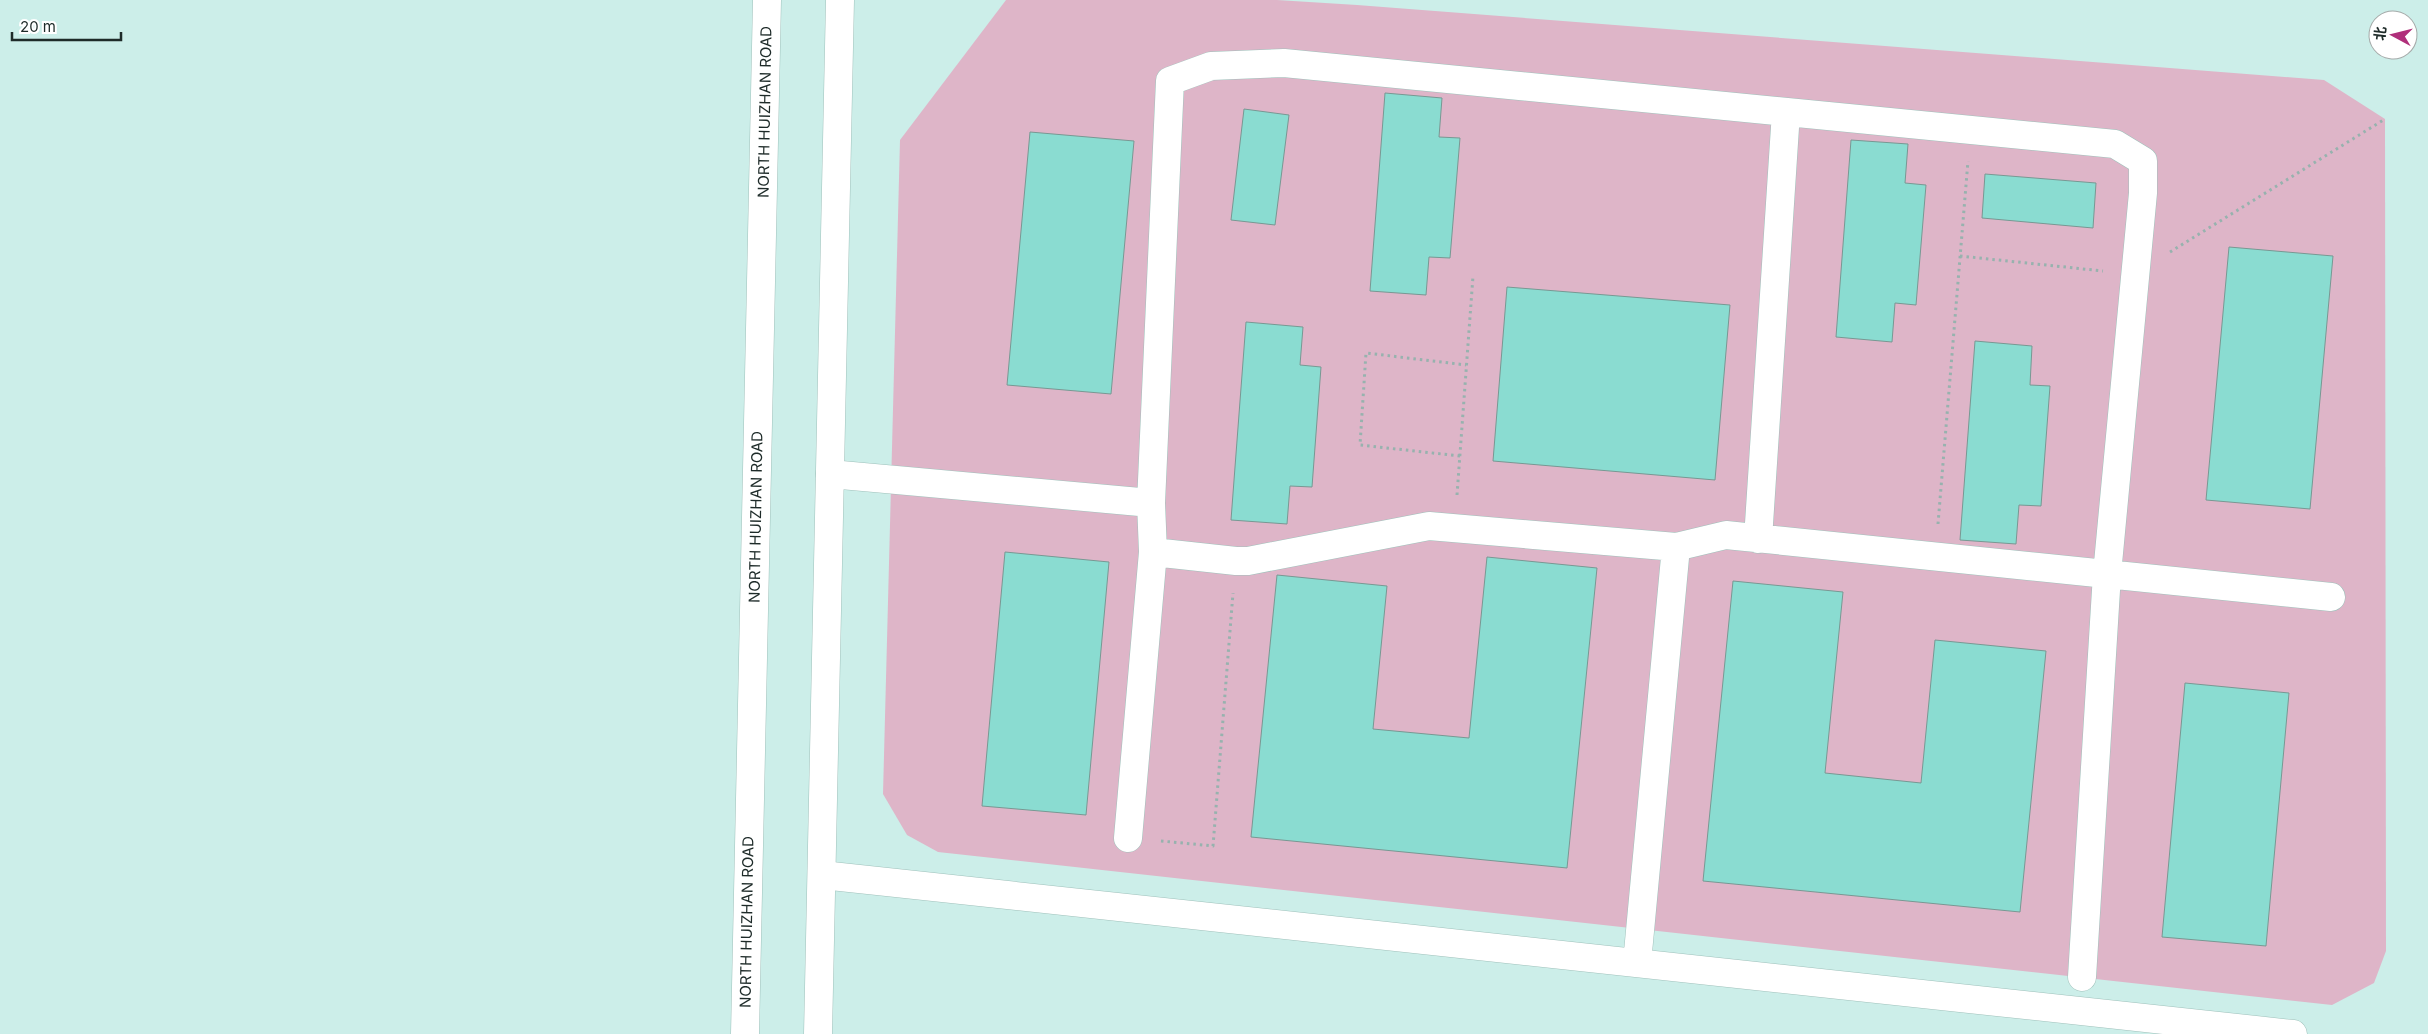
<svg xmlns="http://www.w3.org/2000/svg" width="2428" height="1034" font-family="Inter,'Noto Sans SC',sans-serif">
	<rect width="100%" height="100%" fill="#cceee9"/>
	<path fill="#deb5c8" d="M1006 0H1277L1357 5 2324 80 2385 119 2386 951 2374 983 2332 1005 938 852 907 835 883 794 900 140Z"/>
	<path fill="#8adcd1" stroke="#789893" d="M1385 93 1442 98 1439 137 1460 138 1450 258 1429 257 1426 295 1370 291Z
		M1244 109 1289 115 1275 225 1231 220Z
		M1030 132 1134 141 1111 394 1007 385Z
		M1851 140 1908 144 1905 183 1926 185 1916 305 1895 303 1892 342 1836 337Z
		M1985 174 2096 183 2093 228 1982 218Z
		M2229 247 2333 256 2310 509 2206 500Z
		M1507 287 1730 305 1715 480 1493 461Z
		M1246 322 1303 327 1300 365 1321 367 1312 487 1290 486 1287 524 1231 520Z
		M1975 341 2032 346 2030 385 2050 386 2041 506 2019 505 2016 544 1960 540Z
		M1005 552 1109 562 1086 815 982 806Z
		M1487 557 1597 568 1567 868 1251 837 1277 575 1387 586 1373 729 1469 738Z
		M1733 581 1843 592 1825 773 1921 783 1935 640 2046 651 2020 912 1703 881Z
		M2185 683 2289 693 2266 946 2162 937Z"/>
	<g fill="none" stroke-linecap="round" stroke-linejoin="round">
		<g stroke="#9fc1bb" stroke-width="29">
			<path id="minor" d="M830 474 1151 503 1153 552 1236 561H1248L1429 526 1676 547 1726 535 2331 597
				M1151 503 1170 81 1211 66 1284 63 2115 144 2143 161V193L2107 574 2082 977
				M1758 539 1786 112
				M1128 838 1153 552
				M822 875 2293 1034
				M1637 963 1676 547"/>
		</g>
		<g stroke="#9fc1bb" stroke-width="29">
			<path id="major" d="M745 1034 767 0
				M818 1034 840 0"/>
		</g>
		<path stroke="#97b2ae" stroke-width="3" stroke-dasharray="2.5 4" stroke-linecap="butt" d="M2170 252 2385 119
			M1960 256 2103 271
			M1460 456 1360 445 1366 353 1466 365
			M1457 495 1473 276
			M1938 524 1968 161
			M1161 841 1213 846 1233 593"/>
		<use href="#minor" stroke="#fff" stroke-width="28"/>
		<use href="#major" stroke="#fff" stroke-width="28"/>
	</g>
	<g text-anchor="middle" stroke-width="5" stroke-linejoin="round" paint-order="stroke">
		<g font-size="15" fill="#1e2b29" stroke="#fff">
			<text transform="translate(765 112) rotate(-89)" y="5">NORTH HUIZHAN ROAD</text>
			<text transform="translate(756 517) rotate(-89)" y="5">NORTH HUIZHAN ROAD</text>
			<text transform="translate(747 922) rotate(-89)" y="5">NORTH HUIZHAN ROAD</text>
		</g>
	</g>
	<g transform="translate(2393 35) rotate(277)"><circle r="24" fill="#ffffff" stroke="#a5aaa9"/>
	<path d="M0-4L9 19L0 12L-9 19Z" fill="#b02f7b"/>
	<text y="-8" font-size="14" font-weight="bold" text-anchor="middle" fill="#1e2b29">北</text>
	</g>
	<path d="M12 32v8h109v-8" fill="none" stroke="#1e2b29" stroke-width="2.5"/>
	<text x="20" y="32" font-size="15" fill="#1e2b29" stroke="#ffffff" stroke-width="4" paint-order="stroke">20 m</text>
</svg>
